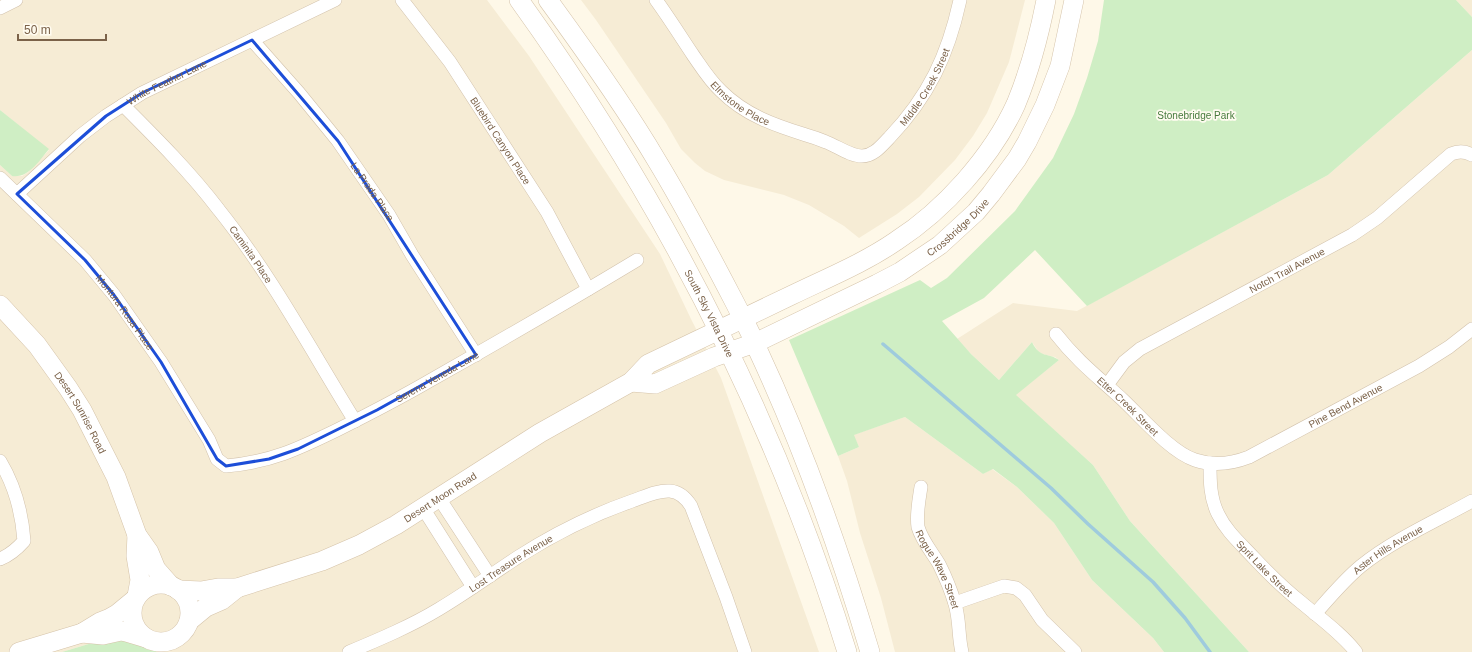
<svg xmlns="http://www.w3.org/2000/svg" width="1472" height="652" font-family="Helvetica,sans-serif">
	<rect width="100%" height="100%" fill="#fef8e8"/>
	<path fill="#f6ecd5" d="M0 0H487L529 56 660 254 691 319 721 378 819 652H157L149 645 112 637 62 652H0V165L12 176H22L28 172 49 150 0 110Z
		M581 0H1025L1009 62 987 113 973 136 955 160 919 197 897 214 859 238 844 226 809 205 784 195 724 180 705 171 695 163 681 149 666 123 596 20Z
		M1456 0H1472V17Z
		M1472 50V652H1249L1130 521 1093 465 1015 395 1059 360 1055 357 1042 354 1038 351 1032 342 999 380 971 354 957 339 1013 303 1077 311 1328 175Z
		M905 417 983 474 992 469 1017 487 1054 523 1092 580 1153 638 1164 652H895L881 598 860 533 847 481 838 456 859 447 853 435Z"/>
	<path fill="#cfeec4" d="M1104 0H1456L1472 17V50L1328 175 1087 306 1035 250 984 298 942 321 971 354 999 380 1032 342C1040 359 1048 352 1059 360L1016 395 1093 465 1130 521 1249 652H1164L1153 638 1092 580 1054 523 1017 487 993 469 983 474 905 417 854 435 859 447 838 456 789 340 920 280 931 288 947 278 1015 211 1053 158 1074 114 1087 78 1098 41Z
		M0 110 49 149C40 160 28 179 12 176L0 165Z
		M112 637 149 645 157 652H62Z"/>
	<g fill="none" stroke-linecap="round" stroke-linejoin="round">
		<path stroke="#9fcbdd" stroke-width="3.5" d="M883 344 1051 488 1088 524 1153 582 1185 618 1210 652"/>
		<g stroke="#d2c2ac" stroke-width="14">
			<g id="street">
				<path id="s1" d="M402 0 450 62 547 212 588 289"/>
				<path id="s2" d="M656 0C669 18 681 37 693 55 702 68 710 81 721 91 745 115 774 125 806 135 813 137 819 139 826 142 837 146 850 156 862 156 874 156 882 145 889 138 929 96 948 55 960 0"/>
				<path d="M0 8 16 0"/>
				<path id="s3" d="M252 40 299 93 338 141 389 215 412 255 476 355"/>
				<path id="s4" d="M123 105C157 139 190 172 219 210 271 275 311 350 355 421"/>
				<path id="s5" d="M0 178 85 260 114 295 161 362 209 440 217 459 226 466C271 462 298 449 337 430 369 414 400 398 431 380 500 341 569 301 637 260"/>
				<path id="s6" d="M17 194 80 136 106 116 142 93 335 0"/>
				<path id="s7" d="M1056 334C1077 361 1098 377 1123 400 1142 418 1171 452 1195 460 1213 466 1231 464 1249 457L1419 366 1449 347 1472 329"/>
				<path id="s8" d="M1107 385 1124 362 1140 349 1352 235 1377 218 1451 154C1458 151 1465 151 1472 155"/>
				<path d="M0 461C15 486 22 512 24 541 16 550 10 555 0 559"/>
				<path id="s9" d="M1210 463C1210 481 1210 498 1218 514 1226 531 1240 543 1253 557 1268 573 1284 589 1302 603 1321 619 1341 633 1356 652"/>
				<path id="s10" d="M921 487C919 500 916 514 918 527 922 541 932 552 939 564 945 576 951 590 955 604 960 620 958 636 962 652"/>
				<path d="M439 498 490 576"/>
				<path d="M423 508 473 587"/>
				<path d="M955 603 1004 586 1016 588 1025 595 1042 620 1075 652"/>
				<path id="s11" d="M1315 614C1330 597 1344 580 1361 566 1393 540 1436 521 1472 501"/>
				<path id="s12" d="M349 652C380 639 411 626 439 609 466 593 492 574 518 557 554 534 592 515 632 501 644 497 657 490 670 491 680 492 686 498 691 506L726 597 745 652"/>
			</g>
		</g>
		<g stroke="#d5c3a9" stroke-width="20">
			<g id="secondary">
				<path id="s13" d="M519 0C662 199 775 418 847 652"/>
				<path d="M548 0C586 52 624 105 657 161 685 207 710 255 735 303 742 317 750 331 756 346 802 444 839 548 870 652"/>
				<path id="s14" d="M0 305 37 345 68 388 82 410 116 477 137 535 149 552 156 569 171 586"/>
				<path id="s15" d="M631 382 655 384 714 357 755 343 877 284 900 272 940 245 976 212 991 194 1017 159 1027 142 1045 105 1060 66 1074 0"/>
				<circle cx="161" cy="613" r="29"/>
				<path id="s16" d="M178 590 201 591 218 588H237L322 561 359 545 396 525 540 433 631 382 648 364C696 341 744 318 792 295 827 278 864 263 896 241 944 210 992 157 1016 104 1030 70 1039 36 1046 0"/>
				<path d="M137 596 140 580 136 556 137 535"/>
				<path d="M189 621 206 607 222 600 237 588"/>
				<path d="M82 633 103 635 121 631 126 632 146 638"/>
				<path d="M19 652 82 633 100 622 110 618 117 614 134 600"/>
			</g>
		</g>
		<use href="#street" stroke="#fff" stroke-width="13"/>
		<use href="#secondary" stroke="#fff" stroke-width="19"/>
	</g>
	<path fill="none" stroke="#1d4ed8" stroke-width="3" stroke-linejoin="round" d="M252 40 338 141 476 355 377 410 298 449 269 459 226 466 217 459 161 362 114 295 85 260 17 194 106 116 142 93Z"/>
	<g text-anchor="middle" stroke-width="3.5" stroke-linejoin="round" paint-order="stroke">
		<g font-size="10" fill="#7b6249" stroke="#fffbf0">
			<text dy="4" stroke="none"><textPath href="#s6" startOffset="188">White Feather Lane</textPath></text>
			<text dy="4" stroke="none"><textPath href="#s2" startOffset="365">Middle Creek Street</textPath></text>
			<text dy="4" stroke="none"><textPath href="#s2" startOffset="135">Elmstone Place</textPath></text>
			<text dy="4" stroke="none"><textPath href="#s1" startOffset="172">Bluebird Canyon Place</textPath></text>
			<text dy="4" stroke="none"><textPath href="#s3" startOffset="194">La Prada Place</textPath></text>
			<text dy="4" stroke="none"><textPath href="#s15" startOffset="367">Crossbridge Drive</textPath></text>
			<text dy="4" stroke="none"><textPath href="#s4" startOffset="197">Caminita Place</textPath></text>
			<text dy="4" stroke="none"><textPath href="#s8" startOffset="216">Notch Trail Avenue</textPath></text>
			<text dy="4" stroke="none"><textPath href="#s5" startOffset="184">Montura Rosa Place</textPath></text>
			<text dy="4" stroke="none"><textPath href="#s13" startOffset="367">South Sky Vista Drive</textPath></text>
			<text dy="4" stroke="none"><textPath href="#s5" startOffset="600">Serena Veneda Lane</textPath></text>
			<text dy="4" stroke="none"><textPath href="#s7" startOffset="102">Etter Creek Street</textPath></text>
			<text dy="4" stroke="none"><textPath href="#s7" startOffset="353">Pine Bend Avenue</textPath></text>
			<text dy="4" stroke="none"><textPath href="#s14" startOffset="135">Desert Sunrise Road</textPath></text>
			<text dy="4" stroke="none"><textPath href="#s16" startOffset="283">Desert Moon Road</textPath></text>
			<text dy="4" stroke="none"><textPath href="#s11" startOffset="98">Aster Hills Avenue</textPath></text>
			<text dy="4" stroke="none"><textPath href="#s12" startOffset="185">Lost Treasure Avenue</textPath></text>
			<text dy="4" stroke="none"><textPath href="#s9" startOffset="124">Sprit Lake Street</textPath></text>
			<text dy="4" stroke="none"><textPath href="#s10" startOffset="87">Rogue Wave Street</textPath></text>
		</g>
		<g font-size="10" fill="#477b3d" stroke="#fffbf0">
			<text x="1196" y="119">Stonebridge Park</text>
		</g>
	</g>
	<path d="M18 34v6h88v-6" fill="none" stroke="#7b6249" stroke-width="2"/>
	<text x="24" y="34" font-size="12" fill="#7b6249" stroke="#fffbf0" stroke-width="3" paint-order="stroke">50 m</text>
</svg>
